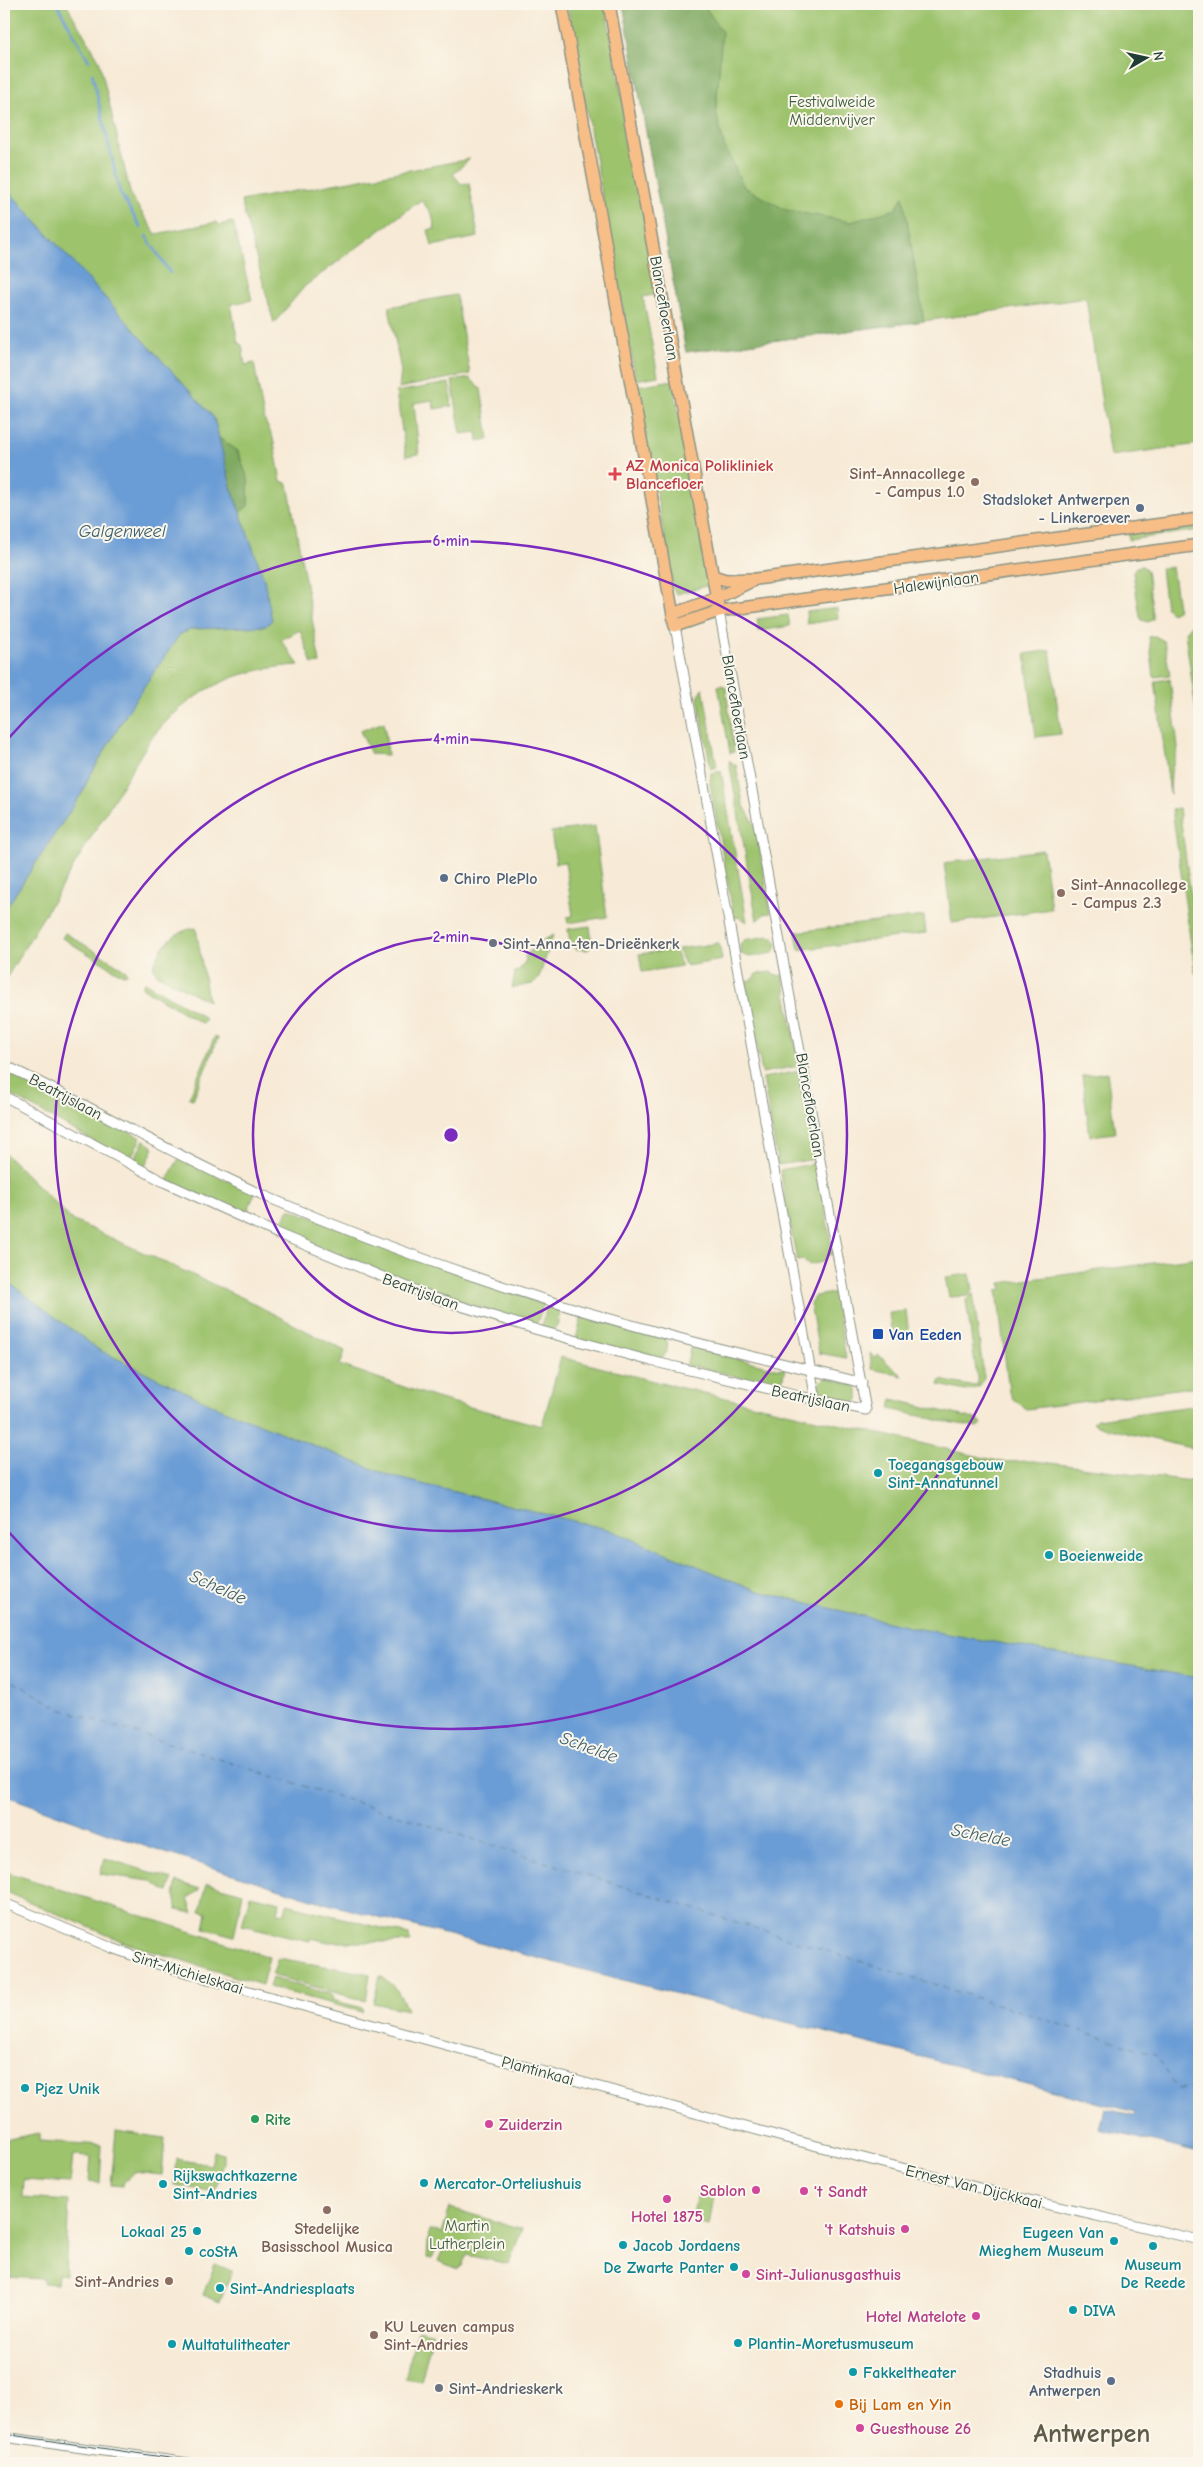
<svg xmlns="http://www.w3.org/2000/svg" width="1203" height="2467" font-family="'Comic Neue',sans-serif">
	<rect width="100%" height="100%" fill="#fbf7ec"/>
	<filter id="ink" filterUnits="userSpaceOnUse"><feTurbulence type="fractalNoise" baseFrequency=".02" numOctaves="2"/><feDisplacementMap in="SourceGraphic" scale="10" xChannelSelector="R" yChannelSelector="G"/><feConvolveMatrix kernelMatrix="1 2 1 2 8 2 1 2 1" color-interpolation-filters="sRGB"/></filter>
	<filter id="wash" filterUnits="userSpaceOnUse"><feTurbulence type="fractalNoise" baseFrequency=".0096" numOctaves="4" result="noise"/><feDisplacementMap in="SourceGraphic" scale="20" xChannelSelector="R" yChannelSelector="G"/><feGaussianBlur stdDeviation="1.12" result="paint"/><feColorMatrix in="noise" values="0 0 0 0 0 0 0 0 0 0 0 0 0 0 0 0 0 1.4 0 .05"/><feComposite in="paint" operator="in"/></filter>
	<g filter="url(#wash)">
		<rect width="100%" height="100%" fill="#f7ead6"/>
		<path fill="#9dc36d" stroke="#5e8050" d="M4 4H66L99 60 131 196 156 234 217 222 218 225 233 222 252 300 231 304 238 343 242 345 245 365 254 363 264 419 273 438 281 481 288 484 320 663 312 664 300 630 281 640 299 665C234 669 190 690 149 741L4 982V911L84 790 88 779 131 706 180 634 192 629 266 626 264 579 240 512 248 505V480L238 451 219 438 214 418 4 186Z
			M567 4H605L658 294 643 297 658 376 636 380Z
			M623 4H1199V444L1110 456 1086 298 924 321 686 352Z
			M470 159 453 174 461 184 469 183 478 237 432 246 428 230 435 229 432 214 421 200 305 286 274 323 241 201Z
			M456 295 470 374 399 388 401 371 389 307Z
			M470 378 481 389 489 439 478 441 477 432 461 434 452 381Z
			M673 380 708 582 706 586 677 594 674 591 637 386Z
			M449 383 452 406 434 409 433 400 414 403 419 454 406 456 396 392Z
			M1197 525 1199 530 1129 540 1128 534Z
			M1142 566 1147 570 1153 615V619L1148 622 1142 620 1140 617 1133 572 1136 567Z
			M1172 567 1178 607 1177 610 1171 613 1166 608 1161 569Z
			M1199 583V731L1185 632 1196 619 1191 584Z
			M837 608 838 619 807 624 806 612Z
			M788 615 790 626 759 631 757 619Z
			M1155 636 1164 641 1170 675 1154 677 1149 637Z
			M1050 650 1061 734 1036 737 1025 654Z
			M1170 679 1178 748 1171 772 1170 794 1155 681Z
			M722 685 726 688 734 752 730 753 718 686Z
			M703 688 717 767 711 769 698 698Z
			M384 722 388 755 371 754 360 731Z
			M729 761H731L732 765H736L743 804 756 827 771 913 764 914 757 921Z
			M721 771 747 922 740 917 734 918 710 784 711 773Z
			M1179 808 1199 955V972L1195 973 1172 809Z
			M595 826 607 917 568 923 567 917 573 916 565 862 556 863 551 832Z
			M1043 850 1051 909 952 923 944 863Z
			M924 916 926 933 799 950 796 932Z
			M590 926 592 945 588 950 576 949 570 942 568 929Z
			M196 928 208 1001 158 975 153 967C161 945 173 931 196 928Z
			M65 933 126 970 127 974 123 975 62 938Z
			M553 935 539 978 532 984 512 988 515 972 519 970 526 960 525 956 539 943Z
			M769 936 774 938 777 946 773 953 750 957 741 954 740 945 744 940Z
			M719 943 722 960 686 966 678 949Z
			M674 950 682 966 642 972 639 954Z
			M771 972 776 976 783 975 799 1066 762 1073 746 981 752 980 756 974Z
			M144 982 204 1017 205 1021 201 1023 143 988 142 986Z
			M215 1036 218 1038 193 1099 189 1098Z
			M4 1068 141 1138 129 1161 4 1091Z
			M800 1071 816 1159 778 1165 763 1078Z
			M1107 1072 1115 1133 1090 1136 1082 1076Z
			M144 1140 154 1148 146 1165 142 1167 133 1162Z
			M4 1152 72 1220 243 1298 345 1351 340 1365 436 1398 542 1426 561 1357 661 1383 1002 1462 1034 1461 1199 1482V1678L913 1628 758 1591 610 1530 393 1477 219 1408 99 1350 4 1279Z
			M179 1158 255 1193 245 1217 167 1180Z
			M817 1163 833 1254 828 1255 823 1262 808 1265 803 1260 797 1261 780 1170Z
			M289 1209 544 1303 536 1326 432 1292 279 1231Z
			M1199 1257V1386L1027 1409 1013 1399 1009 1392 997 1290 1002 1289 1001 1283Z
			M970 1274 973 1290 968 1296 949 1297 945 1277Z
			M834 1293 846 1358 819 1353 810 1303 815 1296Z
			M973 1293 984 1378 979 1387 966 1391 939 1385 941 1380 970 1386 978 1385 966 1300Z
			M548 1304 558 1308 560 1313 557 1326 552 1330 541 1327Z
			M906 1311 909 1335 899 1336 891 1328 889 1313Z
			M582 1316 666 1339C670 1346 666 1355 661 1359L576 1339Z
			M691 1345 697 1346V1349L781 1369 782 1367H785L781 1387 693 1366 692 1368 686 1367Z
			M870 1353 876 1358 878 1355 903 1376 872 1369Z
			M825 1377 855 1385 858 1390V1400L853 1404 825 1398 821 1392 819 1383Z
			M892 1399 979 1420 982 1424 978 1427 941 1421 890 1409Z
			M1199 1405V1450L1097 1426 1093 1422 1097 1419Z
			M105 1858 172 1879 168 1892 150 1881 100 1874Z
			M4 1871 269 1957 262 1985 126 1943 4 1891Z
			M177 1882 200 1889 188 1899 193 1913 177 1910 174 1895Z
			M207 1883 243 1893 234 1936 204 1928 207 1913 200 1911Z
			M250 1895 280 1902 278 1912 285 1913 287 1904 409 1935 410 1942H328L311 1938 310 1941 242 1925Z
			M278 1958 370 1974 366 2001 272 1975Z
			M380 1976C396 1984 400 1995 407 2010L373 2003Z
			M272 1978 333 1995 332 2000 363 2008 362 2012 269 1987Z
			M116 2131 165 2138 162 2175 134 2172 124 2181 123 2186 111 2185Z
			M39 2133V2141L102 2145 100 2183 89 2182 91 2157 73 2156 70 2183 24 2180 23 2198 69 2201 65 2275 58 2274 57 2284 43 2283V2279L4 2277V2140Z
			M214 2151 223 2153V2162L215 2192 174 2185 176 2159 211 2165Z
			M697 2191 714 2195 709 2226 692 2222Z
			M450 2208 522 2229 509 2264 467 2255 462 2266 458 2269 438 2261 443 2249 437 2248 432 2259 427 2258 429 2230 442 2233Z
			M215 2264 232 2271 220 2302 203 2295Z
			M418 2329 433 2333 421 2381 405 2378Z"/>
		<path fill="#7ea960" stroke="#4e734a" d="M623 4H703L722 32 716 112 724 145 744 187 786 210 851 222 896 209 903 196 924 321 686 352Z
			M219 438 237 451 248 479V506L240 512 231 487Z"/>
		<path fill="#6b9cd5" stroke="#456c84" d="M4 186 214 418 231 487 264 579 272 620 266 626 192 629 180 634 131 706 88 779 84 790 4 911Z
			M4 1279 99 1350 219 1408 393 1477 610 1530 758 1591 913 1628 1199 1678V2153L1100 2129 1105 2109 1134 2115 1135 2112 328 1904 150 1848 4 1795Z"/>
		<g fill="none" stroke-linecap="round" stroke-linejoin="round">
			<path stroke="#6b9cd5" stroke-width="2.5" d="M57 4 89 61
				M92 73 120 193 141 228
				M146 236 170 273"/>
			<path stroke="#3a5e6c" stroke-width="1" stroke-dasharray="6 5" stroke-linecap="butt" d="M4 1676 63 1710 1155 2054 1178 2089 1199 2086"/>
		</g>
	</g>
	<g filter="url(#ink)">
		<g fill="none" stroke-linecap="round" stroke-linejoin="round">
			<g stroke="#8b9485" stroke-width="11">
				<path id="minor" d="M675 626 816 1400
					M4 1065C94 1107 180 1159 272 1199 398 1253 529 1298 661 1333 727 1352 795 1365 862 1383
					M4 1096 164 1182 276 1233 432 1297 538 1330 651 1361 803 1397 866 1410 719 611
					M4 1903 112 1948 157 1964 249 1991 786 2138 995 2192 1199 2240
					M4 2437 189 2463"/>
			</g>
			<g stroke="#8b9485" stroke-width="14">
				<path id="major" d="M562 4 675 626 719 611 1199 545
					M609 4 719 611
					M713 576 726 580 751 579
					M673 614 717 598 756 579 1199 519"/>
			</g>
			<use href="#minor" stroke="#fff" stroke-width="9"/>
			<use href="#major" stroke="#f7be88" stroke-width="11"/>
			<path stroke="#1f3d34" stroke-width="1" d="M4 2434 204 2463"/>
		</g>
	</g>
	<g fill="none" stroke="#7b2cbf" stroke-width="2.5">
		<circle cx="451" cy="1135" r="198"/>
		<circle cx="451" cy="1135" r="396"/>
		<path d="M6 741A594 594 0 1 1 6 1529"/>
	</g>
	<path fill="#e0444e" stroke="#fbf7ec" stroke-width="2" d="M612.5 466.5h5v5h5v5h-5v5h-5v-5h-5v-5h5z"/>
	<g fill="#8d6e63" stroke="#fbf7ec" stroke-width="2">
		<circle cx="975" cy="482" r="5"/>
		<circle cx="1061" cy="893" r="5"/>
		<circle cx="327" cy="2210" r="5"/>
		<circle cx="169" cy="2281" r="5"/>
		<circle cx="374" cy="2335" r="5"/>
	</g>
	<g fill="#5c6f8a" stroke="#fbf7ec" stroke-width="2">
		<circle cx="1140" cy="508" r="5"/>
		<circle cx="444" cy="878" r="5"/>
		<circle cx="1111" cy="2381" r="5"/>
	</g>
	<g fill="#6b7280" stroke="#fbf7ec" stroke-width="2">
		<circle cx="493" cy="943" r="5"/>
		<circle cx="439" cy="2388" r="5"/>
	</g>
	<rect fill="#1a4fb4" stroke="#fbf7ec" stroke-width="2" x="872" y="1328" width="12" height="12" rx="2.5"/>
	<g fill="#0f9aa8" stroke="#fbf7ec" stroke-width="2">
		<circle cx="878" cy="1473" r="5"/>
		<circle cx="1049" cy="1555" r="5"/>
		<circle cx="25" cy="2088" r="5"/>
		<circle cx="424" cy="2183" r="5"/>
		<circle cx="163" cy="2184" r="5"/>
		<circle cx="197" cy="2231" r="5"/>
		<circle cx="1114" cy="2241" r="5"/>
		<circle cx="623" cy="2245" r="5"/>
		<circle cx="1153" cy="2246" r="5"/>
		<circle cx="189" cy="2251" r="5"/>
		<circle cx="734" cy="2267" r="5"/>
		<circle cx="220" cy="2288" r="5"/>
		<circle cx="1073" cy="2310" r="5"/>
		<circle cx="738" cy="2343" r="5"/>
		<circle cx="172" cy="2344" r="5"/>
		<circle cx="853" cy="2372" r="5"/>
	</g>
	<circle fill="#2e9e5b" stroke="#fbf7ec" stroke-width="2" cx="255" cy="2119" r="5"/>
	<g fill="#d1479c" stroke="#fbf7ec" stroke-width="2">
		<circle cx="489" cy="2124" r="5"/>
		<circle cx="756" cy="2190" r="5"/>
		<circle cx="804" cy="2191" r="5"/>
		<circle cx="667" cy="2199" r="5"/>
		<circle cx="905" cy="2229" r="5"/>
		<circle cx="746" cy="2274" r="5"/>
		<circle cx="976" cy="2316" r="5"/>
		<circle cx="860" cy="2428" r="5"/>
	</g>
	<circle fill="#e8710a" stroke="#fbf7ec" stroke-width="2" cx="839" cy="2404" r="5"/>
	<g text-anchor="middle" stroke-width="4" stroke-linejoin="round" paint-order="stroke">
		<g font-size="16" fill="#3e5e42" stroke="#fbf7ec">
			<text x="832" y="107">Festivalweide<tspan x="832" dy="18">Middenvijver</tspan></text>
			<text x="467" y="2231">Martin<tspan x="467" dy="18">Lutherplein</tspan></text>
		</g>
		<g font-size="16" fill="#1f3d34" stroke="#fbf7ec">
			<text transform="translate(665 308) rotate(80)" y="6">Blancefloerlaan</text>
			<text transform="translate(936 582) rotate(-8)" y="6">Halewijnlaan</text>
			<text transform="translate(737 707) rotate(80)" y="6">Blancefloerlaan</text>
			<text transform="translate(66 1096) rotate(28)" y="6">Beatrijslaan</text>
			<text transform="translate(811 1105) rotate(80)" y="6">Blancefloerlaan</text>
			<text transform="translate(421 1291) rotate(20)" y="6">Beatrijslaan</text>
			<text transform="translate(811 1398) rotate(12)" y="6">Beatrijslaan</text>
			<text transform="translate(188 1972) rotate(17)" y="6">Sint-Michielskaai</text>
			<text transform="translate(538 2070) rotate(15)" y="6">Plantinkaai</text>
			<text transform="translate(974 2186) rotate(14)" y="6">Ernest Van Dijckkaai</text>
		</g>
		<g font-size="16" font-weight="bold" fill="#be3a42" stroke="#fbf7ec" text-anchor="start">
			<text x="626" y="471">AZ Monica Polikliniek<tspan x="626" dy="18">Blancefloer</tspan></text>
		</g>
		<g font-size="16" font-weight="bold" fill="#785e54" stroke="#fbf7ec" text-anchor="end">
			<text x="965" y="479">Sint-Annacollege<tspan x="965" dy="18">- Campus 1.0</tspan></text>
			<text x="1071" y="890" text-anchor="start">Sint-Annacollege<tspan x="1071" dy="18">- Campus 2.3</tspan></text>
			<text x="327" y="2234" text-anchor="middle">Stedelijke<tspan x="327" dy="18">Basisschool Musica</tspan></text>
			<text x="159" y="2287">Sint-Andries</text>
			<text x="384" y="2332" text-anchor="start">KU Leuven campus<tspan x="384" dy="18">Sint-Andries</tspan></text>
		</g>
		<g font-size="16" font-weight="bold" fill="#4e5e75" stroke="#fbf7ec" text-anchor="end">
			<text x="1130" y="505">Stadsloket Antwerpen<tspan x="1130" dy="18">- Linkeroever</tspan></text>
			<text x="454" y="884" text-anchor="start">Chiro PlePlo</text>
			<text x="1101" y="2378">Stadhuis<tspan x="1101" dy="18">Antwerpen</tspan></text>
		</g>
		<g font-size="16" font-weight="bold" fill="#5b616d" stroke="#fbf7ec" text-anchor="start">
			<text x="503" y="949">Sint-Anna-ten-Drieënkerk</text>
			<text x="449" y="2394">Sint-Andrieskerk</text>
		</g>
		<g font-size="16" font-weight="bold" fill="#164399" stroke="#fbf7ec" text-anchor="start">
			<text x="889" y="1340">Van Eeden</text>
		</g>
		<g font-size="16" font-weight="bold" fill="#0d838f" stroke="#fbf7ec" text-anchor="start">
			<text x="888" y="1470">Toegangsgebouw<tspan x="888" dy="18">Sint-Annatunnel</tspan></text>
			<text x="1059" y="1561">Boeienweide</text>
			<text x="35" y="2094">Pjez Unik</text>
			<text x="173" y="2181">Rijkswachtkazerne<tspan x="173" dy="18">Sint-Andries</tspan></text>
			<text x="434" y="2189">Mercator-Orteliushuis</text>
			<text x="187" y="2237" text-anchor="end">Lokaal 25</text>
			<text x="1104" y="2238" text-anchor="end">Eugeen Van<tspan x="1104" dy="18">Mieghem Museum</tspan></text>
			<text x="633" y="2251">Jacob Jordaens</text>
			<text x="199" y="2257">coStA</text>
			<text x="1153" y="2270" text-anchor="middle">Museum<tspan x="1153" dy="18">De Reede</tspan></text>
			<text x="724" y="2273" text-anchor="end">De Zwarte Panter</text>
			<text x="230" y="2294">Sint-Andriesplaats</text>
			<text x="1083" y="2316">DIVA</text>
			<text x="748" y="2349">Plantin-Moretusmuseum</text>
			<text x="182" y="2350">Multatulitheater</text>
			<text x="863" y="2378">Fakkeltheater</text>
		</g>
		<g font-size="16" font-weight="bold" fill="#27864d" stroke="#fbf7ec" text-anchor="start">
			<text x="265" y="2125">Rite</text>
		</g>
		<g font-size="16" font-weight="bold" fill="#b23c85" stroke="#fbf7ec" text-anchor="start">
			<text x="499" y="2130">Zuiderzin</text>
			<text x="746" y="2196" text-anchor="end">Sablon</text>
			<text x="814" y="2197">’t Sandt</text>
			<text x="667" y="2222" text-anchor="middle">Hotel 1875</text>
			<text x="895" y="2235" text-anchor="end">'t Katshuis</text>
			<text x="756" y="2280">Sint-Julianusgasthuis</text>
			<text x="966" y="2322" text-anchor="end">Hotel Matelote</text>
			<text x="870" y="2434">Guesthouse 26</text>
		</g>
		<g font-size="16" font-weight="bold" fill="#c56008" stroke="#fbf7ec" text-anchor="start">
			<text x="849" y="2410">Bij Lam en Yin</text>
		</g>
		<g font-size="18" font-style="italic" fill="#3a5e6c" stroke="#fbf7ec">
			<text x="122" y="537">Galgenweel</text>
			<text transform="translate(218 1587) rotate(24)" y="6">Schelde</text>
			<text transform="translate(589 1747) rotate(20)" y="6">Schelde</text>
			<text transform="translate(981 1835) rotate(11)" y="6">Schelde</text>
		</g>
		<g font-size="26" font-weight="bold" fill="#5e5c49" stroke="#fbf7ec">
			<text x="1092" y="2442">Antwerpen</text>
		</g>
	</g>
	<circle cx="451" cy="1135" r="8" fill="#7b2cbf" stroke="#fbf7ec" stroke-width="2.5"/>
	<g font-size="15" text-anchor="middle" font-weight="bold" fill="#7b2cbf" stroke="#fbf7ec" stroke-width="4" stroke-linejoin="round" paint-order="stroke">
		<text x="451" y="546">6 min</text>
		<text x="451" y="744">4 min</text>
		<text x="451" y="942">2 min</text>
	</g>
	<rect width="1203" height="2467" fill="none" stroke="#fbf7ec" stroke-width="20"/>
	<g transform="translate(1146 58) rotate(81)" stroke="#fbf7ec" stroke-width="4" paint-order="stroke">
	<path d="M0-4L9 19L0 12L-9 19Z" fill="#1f3d34"/>
	<text y="-8" font-size="14" font-weight="bold" text-anchor="middle" fill="#1f3d34">N</text>
	</g>
</svg>
